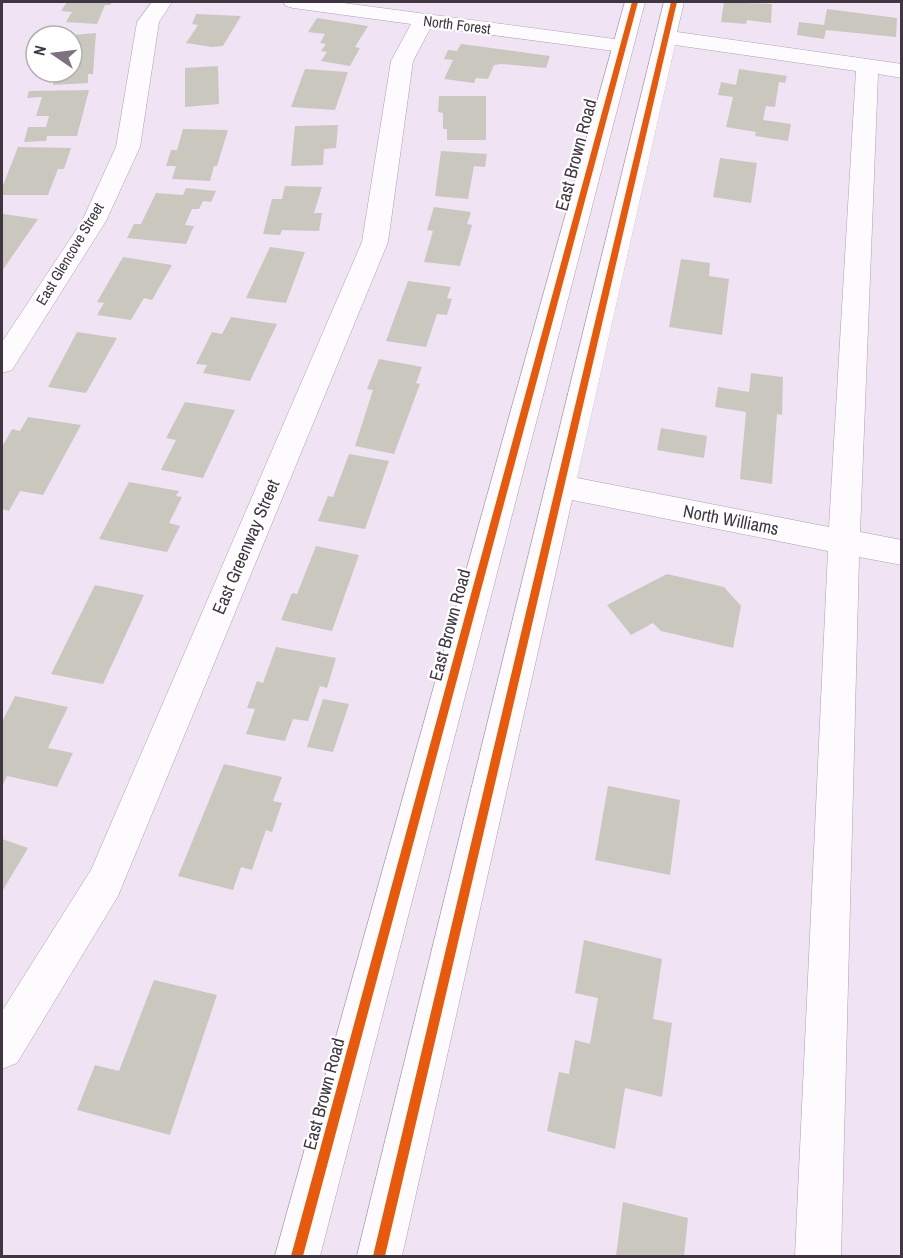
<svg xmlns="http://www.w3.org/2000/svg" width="903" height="1258" font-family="'Archivo Narrow',sans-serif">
	<rect width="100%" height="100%" fill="#f0e3f3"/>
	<path fill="#cac8be" d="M67 2H112L110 5H105L97 24 66 22 72 12 61 11Z
		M724 2 772 4 771 23 747 20 746 24 721 22Z
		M827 9 897 18 896 37 826 30 824 39 797 35 799 22 824 25Z
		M196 14 241 16 223 46 212 47 186 43 198 25 192 24Z
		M317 18 368 26 355 47 360 48 350 66 321 61 327 52 321 51 326 44 320 43 325 34 308 32Z
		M96 33 93 74H88V83L53 85 54 75 72 72V35Z
		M461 44 550 56 546 68 501 64 494 65 488 79 476 78 474 83 444 79 453 60 444 59 448 50 457 51Z
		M218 66 219 104 185 107V68Z
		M305 69 348 72 335 110 291 107Z
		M739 69 787 76 785 83 779 82 775 107 766 106 763 120 791 124 788 141 755 136 756 132 726 127 733 97 718 95 721 82 736 85Z
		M89 90 77 136H47L46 141 24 142 28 127H46L49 116H36L42 97 27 98 29 91Z
		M439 96H486V140H447V129H443V113L438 112Z
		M338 125 336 148 324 149 323 165 291 166 295 126Z
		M183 129 228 130 217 166H214L210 181 172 179 176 166H166L171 150H177Z
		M18 147 71 148 64 169H58L48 195H2V188Z
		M441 151 487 154 485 167 474 166 468 199 435 196Z
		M720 158 757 163 751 203 713 197Z
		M285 186 322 187 314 213H322L319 231 282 230 280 235 263 234 272 199H282Z
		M186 188 216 191 211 202 203 201 199 209H192L185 225 194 226 186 244 127 238 134 224H141L156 193 183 195Z
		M434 207 471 212 467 224 472 225 460 266 424 262 433 231 427 230Z
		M3 214 38 219 2 271V216Z
		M270 247 305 252 286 303 246 298Z
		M123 257 172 265 152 300 144 298 131 320 97 315 104 303 97 302Z
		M681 259 710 263 709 276 729 279 722 335 669 327Z
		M408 281 451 287 447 298 452 299 447 315 437 314 426 347 386 341Z
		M231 317 277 324 250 381 203 373 207 365 196 364 212 332 222 334Z
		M77 332 117 338 86 393 48 387Z
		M379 359 422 367 416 383 420 384 394 454 355 446 373 390 367 389Z
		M751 373 783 377 782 415 777 414 772 484 740 479 746 412 715 407 718 387 749 392Z
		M185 402 235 410 203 478 161 470 176 440 166 438Z
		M28 417 81 425 43 495 20 491 9 511 2 509V447L12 429 20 431Z
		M661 428 707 436 704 458 657 450Z
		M349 454 389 461 365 529 318 521 328 496 333 497Z
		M129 482 179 491 176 496 182 497 169 523 180 526 167 552 99 539Z
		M316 546 359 555 332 631 281 620 292 593 297 594Z
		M667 574 724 587 741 606 733 648 661 631 653 623 631 635 607 605Z
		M95 585 144 595 103 684 51 674Z
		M276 647 336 658 327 688 320 686 308 721 293 719 285 741 246 734 255 709 247 708 257 681 263 683Z
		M15 696 68 707 48 748 73 753 57 787 7 776 2 787V722Z
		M323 699 349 704 333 752 307 747Z
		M224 764 282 777 273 801 282 803 272 832 266 830 252 870 241 867 233 890 178 876Z
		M608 786 680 800 670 875 595 860Z
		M2 839 28 848 3 890 2 889Z
		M584 940 662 959 653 1019 672 1023 662 1097 625 1088 615 1149 547 1131 559 1072 569 1074 575 1040 590 1044 598 998 575 993Z
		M154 980 217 995 170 1135 77 1110 95 1065 119 1071Z
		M623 1202 688 1218 684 1256H616Z"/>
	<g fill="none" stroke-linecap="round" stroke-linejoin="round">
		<g stroke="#aba2ae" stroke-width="1">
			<path id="minor" d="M152 2H172L159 22 140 147 106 221 12 370 2 373V342L82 221 116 147 137 22Z
				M283 2H336L622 40 630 41 633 46 630 51 622 52 431 27 413 61 388 242 118 896 17 1063 2 1069V1011L91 870 362 242 391 61 411 24 293 8 286 6Z
				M664 2H684L677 32 902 64V78L878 74 860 532 902 540V565L859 557 841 1256H795L828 551 572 500 402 1256H357ZM675 45 856 71 829 527 577 478Z"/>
		</g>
		<g stroke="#aba2ae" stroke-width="1">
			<path id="major" d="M625 2H645L320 1256H275Z"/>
		</g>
		<use href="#minor" fill="#fdfbfd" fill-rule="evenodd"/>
		<use href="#major" fill="#fdfbfd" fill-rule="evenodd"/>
		<g stroke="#fff" stroke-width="4">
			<path id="cycleway" d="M632 2H638L303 1256H291Z
				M671 2H677L385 1256H373Z"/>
		</g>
		<use href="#cycleway" fill="#e8590c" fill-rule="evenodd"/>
	</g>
	<g text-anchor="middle" stroke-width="4.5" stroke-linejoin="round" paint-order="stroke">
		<g font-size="15" fill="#3f3641" stroke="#fff">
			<text transform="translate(457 25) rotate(7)" y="5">North Forest</text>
			<text transform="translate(70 254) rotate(-59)" y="5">East Glencove Street</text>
		</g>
		<g font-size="18" fill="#3f3641" stroke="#fff">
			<text transform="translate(576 155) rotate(-75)" y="6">East Brown Road</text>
			<text transform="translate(731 520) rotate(11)" y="6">North Williams</text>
			<text transform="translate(246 547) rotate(-67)" y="6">East Greenway Street</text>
			<text transform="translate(450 625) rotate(-75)" y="6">East Brown Road</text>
			<text transform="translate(324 1094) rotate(-75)" y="6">East Brown Road</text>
		</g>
	</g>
	<rect width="903" height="1258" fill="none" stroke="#3f3641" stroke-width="6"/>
	<g transform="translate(54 54) rotate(284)"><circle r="28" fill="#ffffff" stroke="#b2afb3" stroke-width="1.5"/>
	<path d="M0-4.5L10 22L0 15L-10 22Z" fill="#7d737f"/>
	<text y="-9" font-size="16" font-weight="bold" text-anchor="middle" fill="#3f3641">N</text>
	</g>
</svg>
